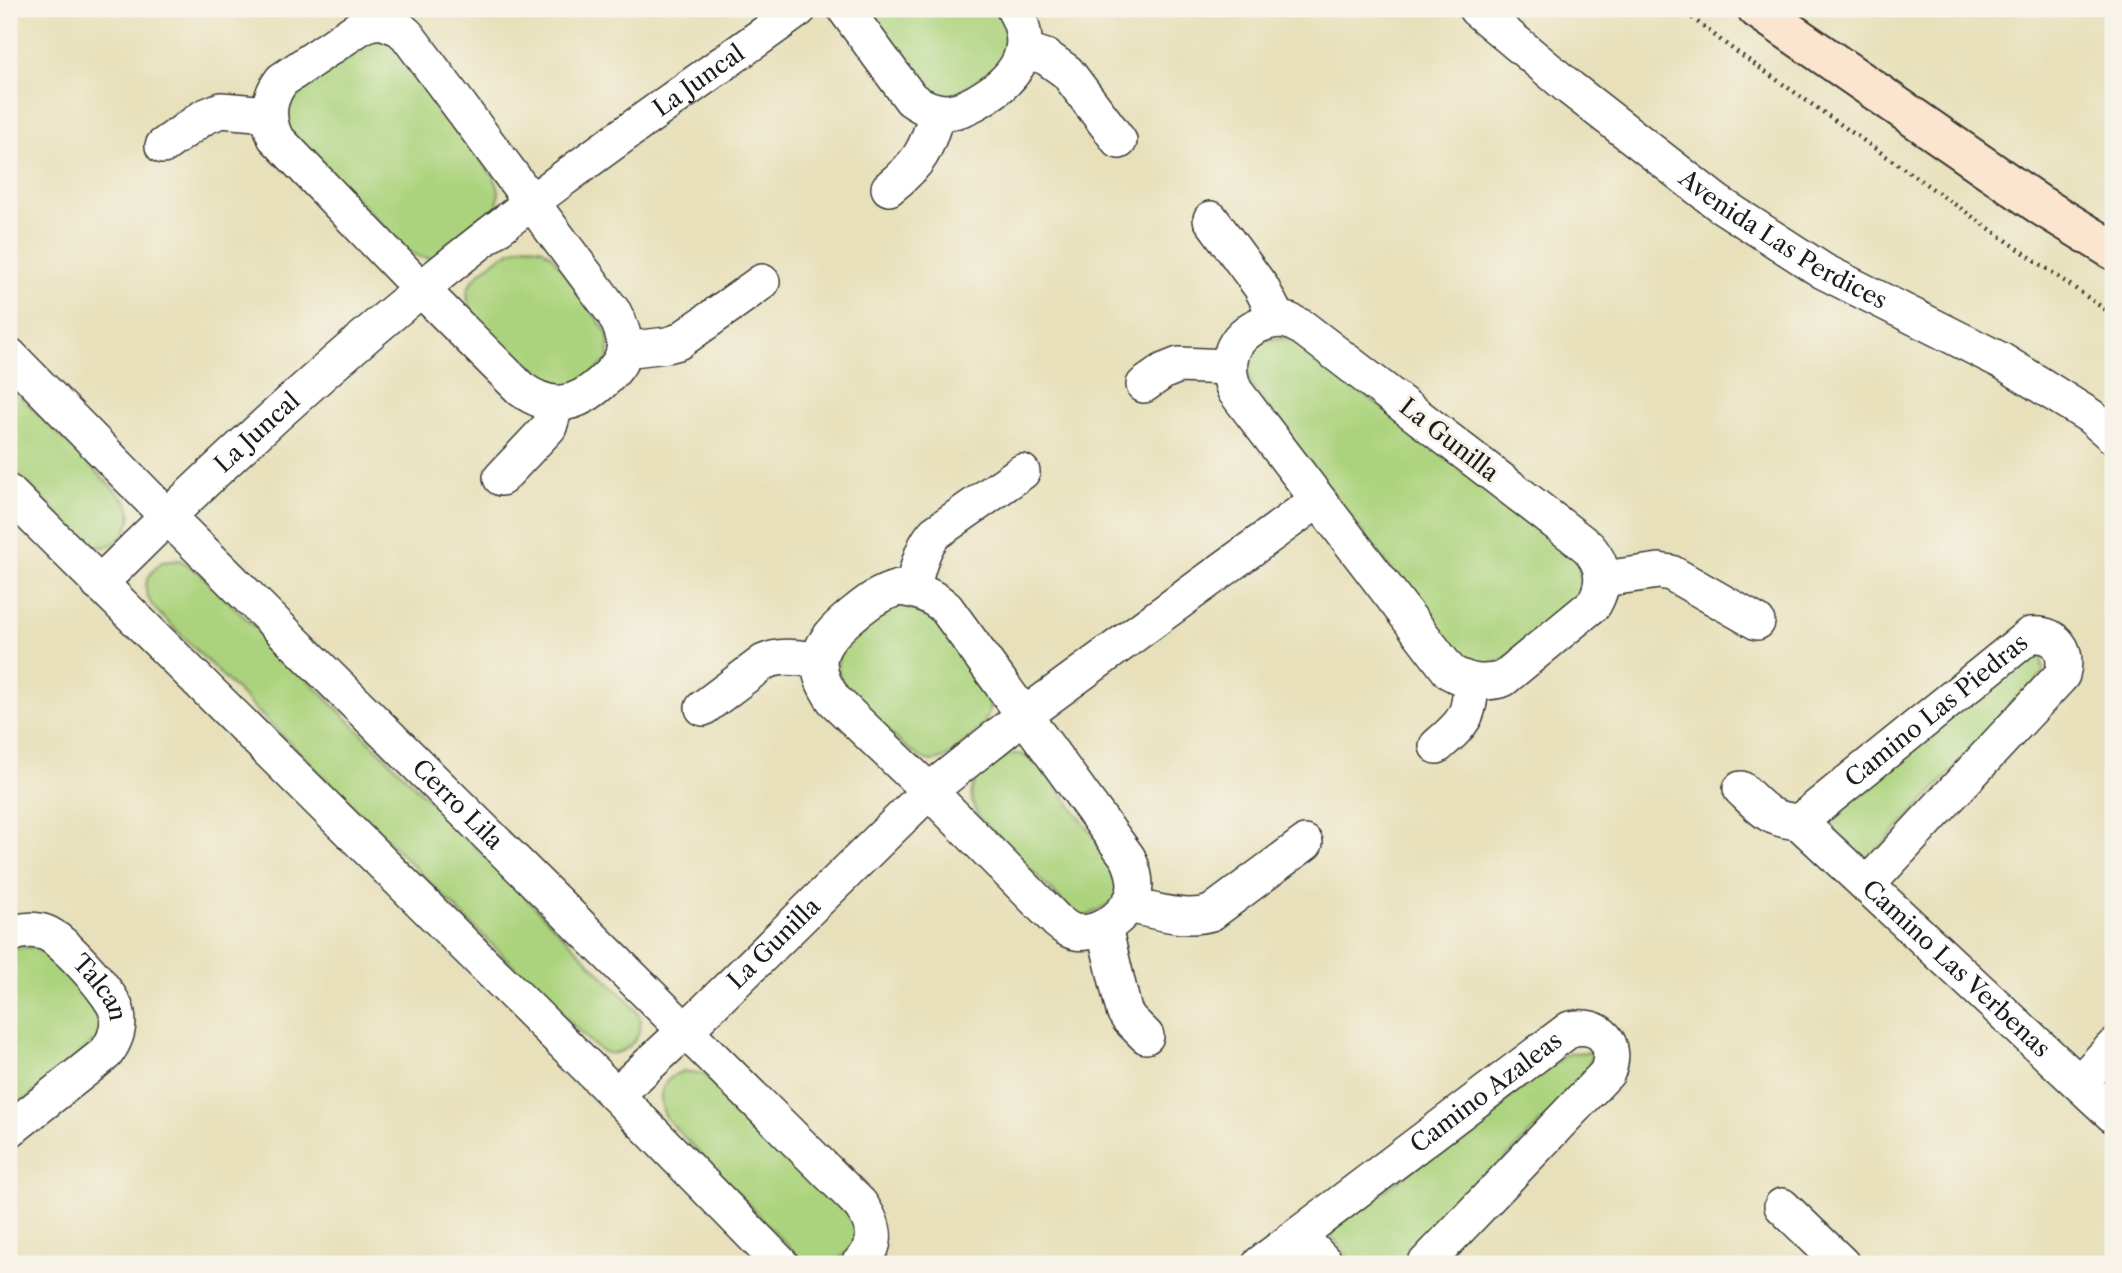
<svg xmlns="http://www.w3.org/2000/svg" width="2122" height="1273" font-family="'Libre Caslon Text',serif">
	<rect width="100%" height="100%" fill="#f7f3e8"/>
	<filter id="ink" filterUnits="userSpaceOnUse"><feTurbulence type="fractalNoise" baseFrequency=".0143" numOctaves="2"/><feDisplacementMap in="SourceGraphic" scale="14" xChannelSelector="R" yChannelSelector="G"/><feConvolveMatrix kernelMatrix="1 2 1 2 8 2 1 2 1" color-interpolation-filters="sRGB"/></filter>
	<filter id="wash" filterUnits="userSpaceOnUse"><feTurbulence type="fractalNoise" baseFrequency=".00686" numOctaves="4" result="noise"/><feDisplacementMap in="SourceGraphic" scale="28" xChannelSelector="R" yChannelSelector="G"/><feGaussianBlur stdDeviation="1.57" result="paint"/><feColorMatrix in="noise" values="0 0 0 0 0 0 0 0 0 0 0 0 0 0 0 0 0 1.4 0 .05"/><feComposite in="paint" operator="in"/></filter>
	<g filter="url(#wash)">
		<rect width="100%" height="100%" fill="#e7e0ba"/>
		<path fill="#abd37d" stroke="#64784c" stroke-width="2" d="M864 9H998L1008 36 1004 60 960 96 928 93Z
			M376 39 385 40 395 45 495 179 499 190 497 209 436 258C424 260 416 256 406 249L289 131 286 106 290 97 301 85 359 44Z
			M527 245 543 249 552 256 608 334 609 359 571 393 537 382 477 321C473 313 467 304 467 294 468 275 510 248 527 245Z
			M1281 338 1291 339 1570 550 1588 571 1584 591 1504 659 1482 666 1461 662 1250 384C1244 356 1249 340 1281 338Z
			M9 385 128 503C136 521 123 544 103 547 97 547 92 544 87 542L9 465Z
			M180 560 199 572 406 777 629 1002C632 1006 637 1011 639 1016 645 1034 628 1055 608 1053 601 1052 595 1046 589 1041L156 610C140 591 143 578 162 562Z
			M894 605H912L932 617 990 697C991 721 982 727 965 742 956 750 946 760 933 761 912 762 863 705 846 689 819 647 864 627 894 605Z
			M2024 656H2042L2043 673 1867 862 1822 823Z
			M1010 754H1021L1040 764 1121 873 1117 900 1083 918 1072 911 980 819C958 785 982 770 1010 754Z
			M16 947H43L97 998 105 1032 18 1106 9 1094V950Z
			M1592 1052 1588 1074 1403 1264H1353L1329 1232 1569 1053Z
			M683 1071 704 1074 851 1216C862 1246 855 1245 833 1264H805L666 1118C656 1096 660 1080 683 1071Z"/>
	</g>
	<g filter="url(#ink)">
		<g fill="none" stroke-linecap="round" stroke-linejoin="round">
			<g stroke="#3a3934" stroke-width="38">
				<g id="street">
					<path d="M845 9 911 99C939 119 959 114 986 96 1019 75 1036 46 1014 9"/>
					<path id="s1" d="M1476 9 1570 88 1718 203 1823 271 2002 361 2090 416 2113 436"/>
					<path d="M381 21 399 28 407 35 614 313C632 346 627 360 600 384 574 407 550 410 521 389L421 289 275 137C266 116 268 98 282 80L359 28 369 23Z"/>
					<path d="M1024 50 1046 57 1067 72 1119 141"/>
					<path d="M163 146 204 117 221 110 269 114"/>
					<path d="M889 188C920 163 927 149 937 112"/>
					<path d="M1211 219 1261 287 1278 320"/>
					<path d="M1278 320 1289 321 1303 328 1588 547C1604 565 1606 583 1594 604L1503 679C1483 685 1468 682 1450 672L1235 391C1219 354 1240 325 1278 320Z"/>
					<path d="M624 350 667 345 678 342 762 282"/>
					<path id="s2" d="M9 355 167 516 860 1204C875 1225 881 1244 859 1264"/>
					<path d="M1144 385 1164 371 1179 365 1229 367"/>
					<path d="M501 478 549 427 556 404"/>
					<path d="M9 493 616 1095 781 1264"/>
					<path d="M1603 579 1659 571 1671 573 1757 622"/>
					<path id="s3" d="M99 584C202 481 308 383 420 290 541 190 672 101 799 9"/>
					<path d="M899 588C918 590 931 595 946 608L1128 858C1132 867 1135 875 1135 885 1135 910 1101 937 1076 932 1069 931 1063 926 1057 921L929 791 834 700C807 662 819 643 851 616 867 603 879 593 899 588Z"/>
					<path d="M912 589C918 570 921 548 935 533L1022 472"/>
					<path d="M703 708 764 662C781 654 800 658 818 660"/>
					<path d="M1437 746C1463 723 1470 718 1471 682"/>
					<path d="M1741 789C1763 810 1768 819 1799 822"/>
					<path id="s4" d="M1799 822 2030 635C2056 633 2069 649 2062 675L1867 885"/>
					<path id="s5" d="M1799 822 2113 1115"/>
					<path d="M1129 905C1156 911 1184 921 1211 913L1305 843"/>
					<path d="M1104 927 1124 1011 1129 1019 1146 1036"/>
					<path id="s6" d="M9 935C21 930 33 928 46 933 62 939 114 995 117 1013 120 1028 115 1041 106 1053L9 1130"/>
					<path d="M2079 1083 2113 1047"/>
					<path id="s7" d="M616 1095 685 1031 929 791 1023 716 1318 500"/>
					<path d="M1782 1206 1842 1264"/>
					<path d="M1299 1236 1326 1264"/>
					<path id="s8" d="M1260 1264 1570 1029C1601 1022 1619 1044 1607 1073L1425 1264"/>
				</g>
			</g>
			<g stroke="#3a3934" stroke-width="42">
				<path id="secondary" d="M1757 9 2040 205 2113 250"/>
			</g>
			<path stroke="#3a3934" stroke-width="4.5" stroke-dasharray="2 5" stroke-linecap="butt" d="M1681 9 1727 45 2113 315"/>
			<use href="#street" stroke="#fff" stroke-width="35"/>
			<use href="#secondary" stroke="#fbe5cf" stroke-width="38"/>
		</g>
	</g>
	<g text-anchor="middle" stroke-width="6" stroke-linejoin="round" paint-order="stroke">
		<g font-size="24" fill="#1c1c1c" stroke="#f7f3e8">
			<text dy="8" stroke="none"><textPath href="#s3" startOffset="784">La Juncal</textPath></text>
			<text dy="8" stroke="none"><textPath href="#s1" startOffset="385">Avenida Las Perdices</textPath></text>
			<text dy="8" stroke="none"><textPath href="#s3" startOffset="219">La Juncal</textPath></text>
			<text transform="translate(1449 440) rotate(38)" y="8">La Gunilla</text>
			<text dy="8" stroke="none"><textPath href="#s4" startOffset="177">Camino Las Piedras</textPath></text>
			<text dy="8" stroke="none"><textPath href="#s2" startOffset="635">Cerro Lila</textPath></text>
			<text dy="8" stroke="none"><textPath href="#s7" startOffset="219">La Gunilla</textPath></text>
			<text dy="8" stroke="none"><textPath href="#s5" startOffset="215">Camino Las Verbenas</textPath></text>
			<text dy="8" stroke="none"><textPath href="#s6" startOffset="116">Talcan</textPath></text>
			<text dy="8" stroke="none"><textPath href="#s8" startOffset="284">Camino Azaleas</textPath></text>
		</g>
	</g>
	<rect width="2122" height="1273" fill="none" stroke="#f7f3e8" stroke-width="35"/>
</svg>
